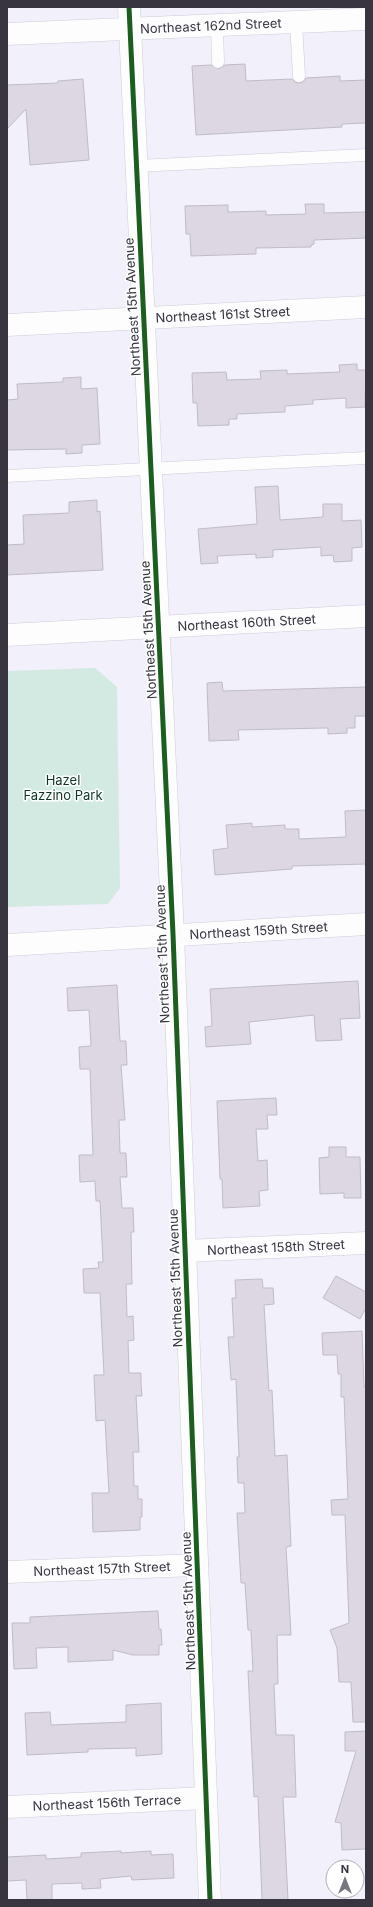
<svg xmlns="http://www.w3.org/2000/svg" width="373" height="1907" font-family="Inter,sans-serif">
	<rect width="100%" height="100%" fill="#f2f0fa"/>
	<path fill="#d3eae3" d="M95 668 117 687 120 888 108 904 7 907V671Z"/>
	<path fill="#dcd7e3" stroke="#c0bcc6" d="M245 64 246 81 292 79 295 82 299 83 303 82 306 78 340 76V81L366 80V123L342 124V127L196 135 192 66 211 65 219 69 225 65Z
		M83 79 89 160 30 165 26 109 7 129V85L58 83V81Z
		M305 204H324V213L366 212V238L314 240V244L311 245V247L256 248V254L191 256 190 234H186L185 206 228 205V212L266 211V215L306 214Z
		M357 364V370H366L365 407 346 408V398L313 400V404L285 406V412L237 414V419H229V425L198 426 197 403H193L192 373 226 372 227 380 261 379 260 371 287 370V374L340 372 339 365Z
		M81 377V389L97 388 100 444 82 445V453L66 454V449L7 450V400L18 399 17 384 63 382V378Z
		M278 486 280 520 323 517V504H342V521L361 520 362 547 352 548V561L334 562 333 555 321 556V547L273 550V557L256 558V554L217 556 218 563 201 564 198 529 257 524 255 487Z
		M97 500V512L100 511 103 570 7 575V545L24 544 23 515 69 513V502Z
		M222 682 223 691 366 687V716H355V728H347V733L328 734V728H324L238 730 239 740 209 741 207 683Z
		M366 810V864L292 866V869L215 875 213 850 228 848 226 825 252 823V827L285 825V829H299V839L346 837 345 811Z
		M358 981 360 1018 340 1019 342 1040 316 1041 314 1015 249 1022 251 1044 206 1047 205 1027 212 1026 210 989Z
		M117 985 120 1041H126L127 1065H121L125 1120H119L120 1153H126L127 1177H120L122 1208H133L134 1232H131L132 1284H126L127 1317 133 1316 134 1340 128 1341 129 1373H141V1384L142 1396H136L139 1452H133L134 1486H138V1499H142V1517H140V1530L93 1532 92 1493H109L105 1420 96 1421 94 1375H104L100 1293H84L83 1269 99 1268 98 1262H103L100 1201H96L95 1181 80 1182 79 1155H93L90 1069H80L79 1047 91 1046 89 1010 68 1011 67 988Z
		M276 1098 277 1115H267L268 1129H256L258 1161 267 1160 268 1190 259 1191 260 1206 223 1208 222 1179H220L217 1101Z
		M329 1147H346V1157H360L361 1198H344V1193L320 1194 319 1158 329 1157Z
		M336 1276 366 1292V1308L360 1319 323 1298Z
		M262 1279 263 1288H273L274 1304 264 1305 269 1391 272 1390 275 1456 287 1455 291 1546 286 1547 291 1635H277L278 1684H274L276 1735H294L296 1797H283L288 1900H262L258 1796 254 1797 248 1671H253L251 1630H248L245 1583H241L237 1513H245L244 1483H238L237 1457H239L236 1379 231 1380 228 1337H234L232 1298H236L235 1280Z
		M362 1331 364 1387H366V1722H353L351 1682H339L337 1648 330 1630 349 1623 345 1515H332L331 1500 348 1499 344 1397H341V1374H338L337 1355H323L322 1333Z
		M158 1611 159 1629H161L162 1645H159V1655H133L113 1650V1660L68 1662V1647L36 1648 37 1668 14 1669 12 1623H30V1617Z
		M161 1703 162 1754 136 1756V1748L88 1749V1752L27 1755 25 1713 50 1712 51 1725 126 1722V1705Z
		M366 1731V1849L342 1850 341 1823 335 1822 356 1751H345V1732Z
		M121 1851V1853L151 1851V1855L173 1854 174 1878 132 1880 131 1876 100 1879 101 1888 82 1889V1883L52 1884V1900H27L26 1880 7 1881V1857L46 1855V1859L81 1857V1853Z"/>
	<g fill="none" stroke-linecap="round" stroke-linejoin="round">
		<g stroke="#cecbd6" stroke-width="13">
			<path id="lane" d="M296 23 299 76
				M217 26 218 62
				M136 166 366 155
				M7 476 366 458"/>
		</g>
		<g stroke="#cecbd6" stroke-width="23">
			<g id="street">
				<path id="s1" d="M7 34 366 19"/>
				<path id="s2" d="M7 325 366 307"/>
				<path id="s3" d="M7 635 366 616"/>
				<path d="M173 934 210 1900"/>
				<path id="s4" d="M185 1251 366 1243"/>
				<path id="s5" d="M7 1572 197 1565"/>
				<path id="s6" d="M7 1807 206 1798"/>
			</g>
		</g>
		<g stroke="#cecbd6" stroke-width="23">
			<g id="secondary">
				<path d="M129 7 173 934"/>
				<path id="s7" d="M7 945 366 924"/>
			</g>
		</g>
		<use href="#lane" stroke="#fdfdfe" stroke-width="12"/>
		<use href="#street" stroke="#fdfdfe" stroke-width="22"/>
		<use href="#secondary" stroke="#fdfdfe" stroke-width="22"/>
		<g stroke="#fff" stroke-width="8">
			<path id="cycleway" d="M129 7 173 934 210 1900"/>
		</g>
		<use href="#cycleway" stroke="#1b5e20" stroke-width="5"/>
	</g>
	<g text-anchor="middle" stroke-width="3" stroke-linejoin="round" paint-order="stroke">
		<g font-size="13" fill="#383541" stroke="#fff">
			<text dy="5" stroke="none"><textPath href="#s1" startOffset="204">Northeast 162nd Street</textPath></text>
			<text transform="translate(132 307) rotate(-93)" y="5">Northeast 15th Avenue</text>
			<text dy="5" stroke="none"><textPath href="#s2" startOffset="216">Northeast 161st Street</textPath></text>
			<text dy="5" stroke="none"><textPath href="#s3" startOffset="240">Northeast 160th Street</textPath></text>
			<text transform="translate(148 630) rotate(-93)" y="5">Northeast 15th Avenue</text>
			<text dy="5" stroke="none"><textPath href="#s7" startOffset="252">Northeast 159th Street</textPath></text>
			<text transform="translate(162 954) rotate(-92)" y="5">Northeast 15th Avenue</text>
			<text dy="5" stroke="none"><textPath href="#s4" startOffset="91">Northeast 158th Street</textPath></text>
			<text transform="translate(175 1278) rotate(-92)" y="5">Northeast 15th Avenue</text>
			<text dy="5" stroke="none"><textPath href="#s5" startOffset="95">Northeast 157th Street</textPath></text>
			<text transform="translate(188 1601) rotate(-92)" y="5">Northeast 15th Avenue</text>
			<text dy="5" stroke="none"><textPath href="#s6" startOffset="100">Northeast 156th Terrace</textPath></text>
		</g>
		<g font-size="13" fill="#0e3324" stroke="#fff">
			<text x="63" y="785">Hazel<tspan x="63" dy="15">Fazzino Park</tspan></text>
		</g>
	</g>
	<rect width="373" height="1907" fill="none" stroke="#383541" stroke-width="16"/>
	<g transform="translate(345 1879)"><circle r="19" fill="#ffffff" stroke="#afaeb3"/>
	<path d="M0-3L7 15L0 10L-7 15Z" fill="#797682"/>
	<text y="-6" font-size="11" font-weight="bold" text-anchor="middle" fill="#383541">N</text>
	</g>
</svg>
